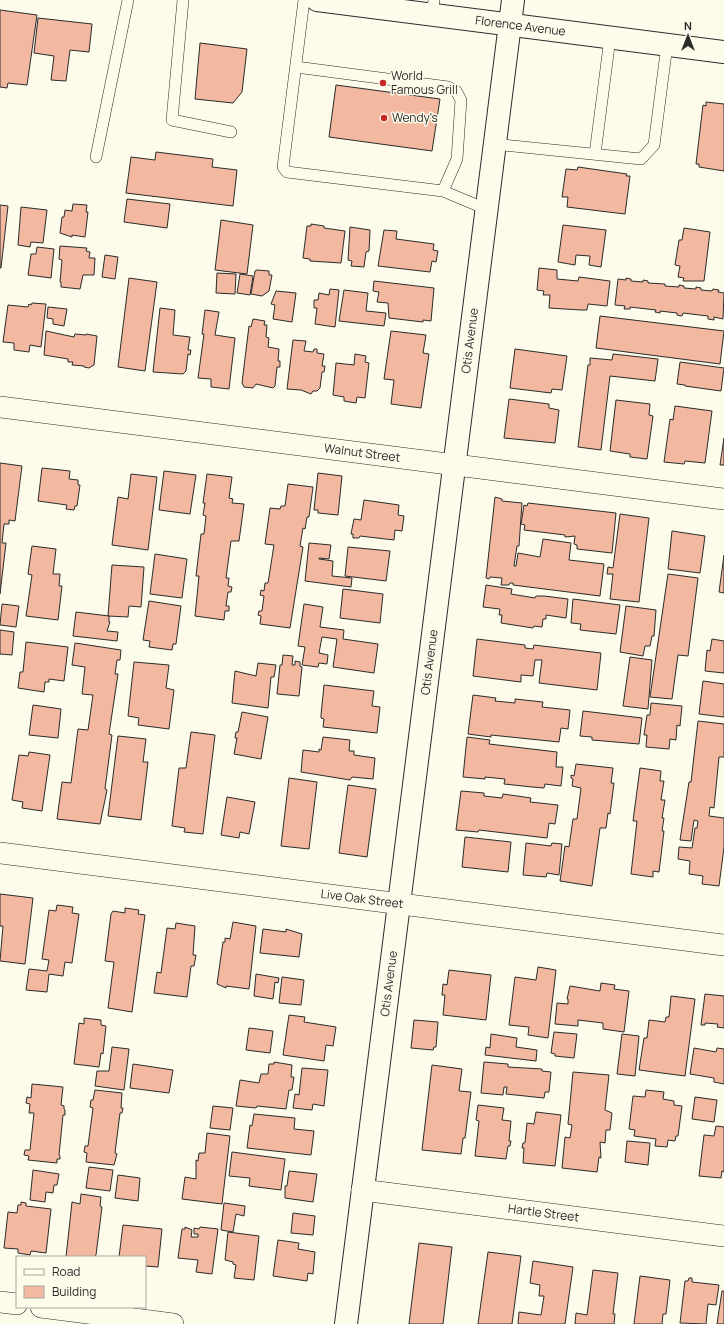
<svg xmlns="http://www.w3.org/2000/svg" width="724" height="1324" font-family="Manrope,sans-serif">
	<rect width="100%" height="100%" fill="#fdfbea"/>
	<path fill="#f2b8a0" stroke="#2b2b2b" d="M0 10 37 15 27 85 8 83 7 88 0 87Z
		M38 18 92 24 89 52 70 50 66 81 51 80 54 56 34 53Z
		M200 43 247 49 242 92 233 103 195 99Z
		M336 85 440 99 432 151 329 137Z
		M706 102 724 104V171L699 167V164H696L703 105 706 106Z
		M156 152 213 159 212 167 237 170 233 206 126 193 131 157 155 160Z
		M578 167 627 174 626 176H630L625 214 567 207 568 197H562L566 169 577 170Z
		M127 199 170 204 167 228 124 222Z
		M73 204 87 205 86 212H88L85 237 72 235V237L60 233 62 217H64L65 210 72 211Z
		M0 205 8 206 1 268H0Z
		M21 207 47 210 43 243 31 242 30 247 18 245Z
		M221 220 253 225 247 274 215 270Z
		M311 224 324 226V228L345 231 341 263 310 261V259L303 258 307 226H311Z
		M563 225 606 230 601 267 589 265 590 256 576 255 575 265 558 262Z
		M350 227 370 230 369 251 366 252 364 267 351 266 352 261 348 260Z
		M684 228 710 232 704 281H683L684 278 678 277 680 266 675 265 679 240H682Z
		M384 230 397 231 396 239 434 244 433 250 438 251 436 262 432 261 430 272 378 266Z
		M60 246 87 248 86 251 90 252 89 258H95L94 275H83L80 289 61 287V282H60L62 260 59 259Z
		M37 247 54 249 51 278 28 275 31 254H36Z
		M105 255 118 257 115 279 102 277Z
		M539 268 557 270V279L578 281 579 277 610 281 607 306 588 304 587 310H581L549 308 550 295H543L544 291 537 290Z
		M257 270 269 271V275H272L269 291 262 296 251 294 255 271Z
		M217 273 236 274 235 294 216 293Z
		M240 274 253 276 250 295 237 293Z
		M129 278 157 282 145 371 118 367Z
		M626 278 631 279V281L643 282V280L648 281V283L665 284V286L679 287V285L684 286V288L696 289V287L701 288V290L712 291 713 289 719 290 718 292 724 293 723 319 714 317V320L708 319V316L683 313 682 316 677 315V313L660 311V313L655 312 656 310 630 307V309H624L625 306 615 305 618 279 626 280Z
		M374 281 434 288 431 321 423 320V322L389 318 388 303 377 302 379 292 373 291Z
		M330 289 339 290 335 327 315 324 317 308H314V300H318L319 293 329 295Z
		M344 290 368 293 366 311 386 313 384 326 339 321Z
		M276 291 296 293 292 322 273 319 275 305 271 304Z
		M32 303 46 304 41 347 30 345 29 352 14 350V343L3 342 8 305 28 307 29 304 31 305Z
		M48 307 67 309 64 326 53 324V319L47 318Z
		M160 308 175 310 173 335 190 337 188 350H191L190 355 188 354 186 371 183 374 153 372Z
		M205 310 219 312 215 335 235 338 229 389 211 387V379L198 378 204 334H202Z
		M600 316 724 331 720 364 596 348Z
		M253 319 265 321 264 325H267L266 337 269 338 268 347 279 349 278 361H280V367H277L275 386 273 388 256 384 253 388 244 387 242 383 249 326 251 327Z
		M46 331 74 337 75 334 86 335V334L97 336 94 365 89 368 84 367V366L72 365 73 362H68V359L44 355Z
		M391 331 426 335 423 353 429 354 421 408 391 404 394 380 384 379Z
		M293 340 306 341 304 351 313 352 314 349H317V353L324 354 322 366H325L324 372H322L320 388 317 391H313L311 394 301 390 287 389Z
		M515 349 567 356 562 390 552 389 551 393 510 388Z
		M355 354 366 356 365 362 369 363 365 398 357 397 356 403 344 401V397L333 395 336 363 354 365Z
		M613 354 658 359 655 381 610 376 601 450 578 447 588 365H590V358L612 360Z
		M680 362 724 368 721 391 685 386V385L677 384Z
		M509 399 549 404V408L559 410 555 443 504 438Z
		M616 400 650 404 649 415 653 416 647 459 630 457V454L610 451Z
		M675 406 712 411 705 463 685 461 684 464 664 462 670 419 673 420Z
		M724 438V465H720Z
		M0 463 22 466 15 521 9 520V524H4L2 543H6L0 594Z
		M42 468 70 471 69 479 78 480V485H80L77 506H75L74 510 66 509 67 505 38 501Z
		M164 471 196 475 190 514 159 510Z
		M318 473 342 476 338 515 318 513V510H314Z
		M131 474 157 477 148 550 112 545 118 497 128 499Z
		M207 474 232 477 229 498 233 499 232 503 244 504 239 541H231L226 578H229L228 586 232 587 231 592H228L226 606H229V611H225L224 620 195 616 199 576H196L201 534H204L206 516 203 515 205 503H203Z
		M288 484 313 487 309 517H307L305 529 303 528 300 546 303 547 290 628 260 624 261 616 258 615 259 611H262L264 596 260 595 261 590 264 591 265 583H268L274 545 265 544 270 508 280 509 281 506H285Z
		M495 497 502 499V501L522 503 519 546H517L514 566H516L518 553 540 557 543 539 571 543 569 560 604 564 600 596 513 585V583H510L509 585H501L502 578 490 577 489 579 486 578Z
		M364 500 399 505 398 515 404 516 402 531 395 530 394 540 360 536 359 538H353V534H351L354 519 361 520Z
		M528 503 616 513 612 553 577 549V545L574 544 575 536 565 537V535L524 530 525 525 521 524 524 505 527 506Z
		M620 514 649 518 639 602 610 599 613 574H607L608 567 613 568Z
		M672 531 705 536 700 573 668 569Z
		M309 543 331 545 329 559 319 558V559L333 561 332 576 352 578 351 587 305 581Z
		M32 546 56 549 53 574H60L59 586H62L58 620 26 616 32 575 28 574Z
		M348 547 390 551 386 581 345 576Z
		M155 554 187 559 182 598 150 594Z
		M724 555V593L719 592Z
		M112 565 144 567 141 607 129 606 128 617 108 616Z
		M668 574 698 578 688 656 678 655 672 699 650 697Z
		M486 585 512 589 511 594 535 598 536 596H544L568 599 566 618 546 615V619H543L542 627 534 626 533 628 501 623 502 615H499L500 609 483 607Z
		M343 589 383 594 380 623 340 618Z
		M573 599 620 605 616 634 580 630 581 624 571 623Z
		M149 601 181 606 176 644H173L172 650 149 647 150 641 143 640Z
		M2 604 19 606 16 627 0 625Z
		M304 604 323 607 320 627 344 630 343 639 378 644 374 673 333 667 337 639 322 637 319 653 328 655 327 664 319 663 318 667 302 665 305 647 298 646Z
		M626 606 656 610 654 636H652L650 646H645L643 656 620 652Z
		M76 612 109 616V622H110L107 631 118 632 117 641 73 636Z
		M0 630 14 632 12 655 0 654Z
		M477 639 525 645V648L533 649 534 645 601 653 597 690 539 683 542 660H535L533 676 521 675V682L473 676Z
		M712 639 724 641V673L705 671 707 650 710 651Z
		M26 642 68 647 64 681 49 679V682H45L44 692 18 688 20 672H23Z
		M75 643 121 650 120 660H117L115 674H118L109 734 112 735 105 789 107 790 100 824 57 819 62 782 71 783 78 729 88 730 93 695 82 694 85 667 72 665Z
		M283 655 293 656 292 665H295V661L300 662V666L302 667 299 696 277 694 280 665H282Z
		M630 657 652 660 648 709 623 706Z
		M134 662 169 665 166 688 174 690 169 729 138 725 139 718 128 716Z
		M258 663 276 665 274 677H271L268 708 232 703 235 671 256 676Z
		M703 681 724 684V717L699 714Z
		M324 685 374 691 372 706 380 707 377 733 323 727 324 719 321 718V715Z
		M473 695 496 698 495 701 515 703V699L543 702 542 707 570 710 568 729 561 728 559 742 491 735V737L468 734Z
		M651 703 682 706 680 726 677 725 676 740 670 739 669 749 646 747 647 735H644L647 715H650Z
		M33 705 61 709 58 738 29 735Z
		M583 711 642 718 639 744 592 740V737L580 736Z
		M242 712 268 717 261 759 234 754 237 738H235L236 732H238Z
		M698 721 724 724V757H719L714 808 710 807 709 816 724 818V847L719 886 702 884 703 876 689 874 690 861 678 859 679 847 692 848 695 828H697L698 821 694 820 691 841 680 840 689 782H691Z
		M191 732 215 735 203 834 184 832 185 828 172 826 179 768H186Z
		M118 736 146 739 143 762H148L141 820 108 816Z
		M323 737 350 740 349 751H354V755L375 758 373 779 352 777 350 780 301 772 303 750 319 752V749L321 750Z
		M467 737 490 740 489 744 557 752 556 767H563L561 786 545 784 544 788 532 787 504 784 505 779 485 777V779L463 777Z
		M29 752 50 755 42 811 22 808 23 802 12 800 19 755 28 756Z
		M576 764 613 768 611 783H614L610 814 608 813 606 828H600L592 886 560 881 565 846 569 847 573 819H577L581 788 572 786 573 779 571 778V775L574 776Z
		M640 768 661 771 660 781H664L661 800H665L662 818H664L662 831H664L659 872 653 871V877L631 874 637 821H633Z
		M289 778 317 782 309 849 281 846Z
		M348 785 376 789 367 857 339 853Z
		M461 791 484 793V796L502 798 503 794 531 798 530 802 558 805 555 824 549 823 547 838 479 830 478 832 456 830Z
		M227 797 255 802 249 834 240 832 239 838 221 835Z
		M465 837 511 842 508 872 462 867Z
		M526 843 551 846 552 843 562 844 559 875 547 873 546 877 523 875Z
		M0 894 33 898 25 964 0 961 3 926H0Z
		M57 905 73 907 72 913 79 914 72 963 65 962 63 976 49 974 47 992 26 990 29 969 47 971 49 960 42 959 49 910 56 911Z
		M125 908 139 910 138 914 145 915 132 1012 108 1008 114 962 105 961 111 914 113 911 125 913Z
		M233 922 256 926 249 989 226 986V988L217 984 223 942H225V938L230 939Z
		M176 923 195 926 193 955H196L194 966H191L187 997 154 993 157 972 161 973 167 928 175 929Z
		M263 929 286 932V929L302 934 299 957 260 953Z
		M538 967 556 970 548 1038 528 1035 529 1027 509 1025 515 977 536 980Z
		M449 970 491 975 486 1020 443 1015 445 995H442L443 984 447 985Z
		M256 974 279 978 278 983 275 982 273 999 254 996Z
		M282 977 304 980 301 1005 279 1003Z
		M601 983 615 985 614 989 629 991 624 1032 603 1029V1023L578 1020V1026L555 1024 557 1003 568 1004V999H567L570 986 600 991Z
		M705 994 724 996V1028L717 1027 718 1024 705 1023V1025H701Z
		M671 996 695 999 685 1076 639 1070 644 1038H647L649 1020 665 1022 666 1017H669Z
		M289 1015 305 1017 304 1022 336 1027 333 1046 326 1045 324 1061 283 1055Z
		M84 1018 101 1020V1025L106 1026 103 1054 101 1053 99 1067 74 1064 79 1023 84 1024Z
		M414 1020 438 1022 436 1047H434L433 1050 411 1048Z
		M249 1028 273 1031 270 1053 246 1050Z
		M554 1032 577 1034 574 1058 555 1056V1054L551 1053Z
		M491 1034 517 1038 516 1047 537 1050 536 1061 485 1055 486 1047 490 1048Z
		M622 1034 639 1036 635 1076 617 1074Z
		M112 1047 129 1049 124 1090 95 1086 97 1071H109Z
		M694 1048 716 1052 717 1048 724 1049V1084L714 1082V1078L690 1074Z
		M274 1062 292 1065 291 1077H294L292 1090H289L286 1109 257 1106 256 1108 236 1106 240 1080 259 1083 261 1074H268L269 1064H274Z
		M484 1062 508 1064V1067L542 1069V1071L551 1072 549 1092H545L544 1098 506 1094 507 1087H504L503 1095 481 1093Z
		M133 1064 173 1070 169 1093 130 1088Z
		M432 1065 462 1069 459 1091 471 1092 465 1138H463L461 1154 422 1150Z
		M302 1068 328 1070 324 1106 313 1104 312 1110 293 1108 295 1094 299 1095Z
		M573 1072 609 1075 605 1110 612 1113 610 1130H606L605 1143 600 1142 601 1158 599 1157 597 1172 562 1168 565 1137 570 1138 572 1125 568 1124Z
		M32 1084 63 1087 61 1105 64 1106V1109L65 1110V1115H63L59 1155 60 1156V1159H57V1163L28 1160 29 1156 24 1155 25 1150H30L34 1113H29L30 1104 26 1103 27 1097 31 1098Z
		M95 1090 122 1093 121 1108H123L122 1113H120L115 1153 117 1154 114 1165 86 1162 87 1153 84 1152 85 1146H88L93 1108 90 1107 91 1100H93Z
		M646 1090 664 1092 663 1099 674 1101V1105L682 1106 678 1136H676L675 1141 668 1140 667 1147 655 1146 656 1139 634 1136 635 1130 629 1129 633 1096 645 1097Z
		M695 1097 717 1100 714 1122 692 1119Z
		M478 1105 504 1108 502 1120 511 1121 509 1141H511L510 1146H508L506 1159 475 1156 479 1121 476 1120Z
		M213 1106 233 1108 230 1130 210 1128Z
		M536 1112 561 1115 555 1166 523 1163 524 1148H522L523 1143H525L527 1123 534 1124Z
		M254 1114 295 1118 294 1129 314 1131 311 1155 247 1148 250 1125 252 1126Z
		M716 1126 724 1127V1172L722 1171 721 1178 699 1176 704 1135 714 1136Z
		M207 1133 230 1136 222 1204 182 1199 185 1177 196 1179V1160L198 1161 199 1153H205Z
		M627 1141 650 1143 648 1165 625 1162Z
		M232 1152 285 1159 281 1190 249 1186 250 1178 229 1176Z
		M89 1167 113 1170 110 1191 86 1188Z
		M33 1170 59 1174 57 1185H54L53 1193 46 1192 45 1202 30 1200Z
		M289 1171 317 1174 313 1202 285 1198V1186H287Z
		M118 1175 140 1178 138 1201 115 1198Z
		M81 1194 101 1197 100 1206 102 1207 96 1255 94 1257H66L72 1202 80 1204Z
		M21 1202 26 1203V1206L51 1209 46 1253 31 1251 30 1255 18 1253V1249L4 1248 8 1212 17 1213 18 1205H21Z
		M224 1203 245 1206 244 1216 236 1214 233 1232 221 1230Z
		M293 1213 315 1216 313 1235 291 1233Z
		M123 1225 162 1229 158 1267 145 1266V1257H119Z
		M185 1227 192 1230 191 1237H198V1234H194V1228L199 1229 200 1227 218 1229 212 1274 196 1272 198 1260 178 1258 182 1229H185Z
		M228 1232 259 1236 254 1280 234 1278 236 1265 233 1264V1262L225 1260Z
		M278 1240 299 1243 298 1249 315 1252 313 1274 308 1273 307 1281 273 1276Z
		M419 1243 452 1247 443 1324H409Z
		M488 1252 521 1256 512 1324H478Z
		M533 1261 573 1267 565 1324H518L519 1312 541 1315 544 1296H539L540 1285 530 1283Z
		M593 1270 618 1273 613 1314H615L614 1324H575L576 1313 587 1315Z
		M640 1276 670 1280 666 1314H663L662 1324H634Z
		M689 1278H692V1282L719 1285 716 1305 708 1304 706 1324 680 1323 685 1281H688Z
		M722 1291H724V1324H717Z"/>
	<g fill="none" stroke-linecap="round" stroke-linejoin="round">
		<g stroke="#2b2b2b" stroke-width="12">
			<path id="lane" d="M183 0 172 120 231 132
				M304 0 283 167 287 172 443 191 486 209
				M432 15 434 0
				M296 67 448 87 456 91 461 100 457 159 443 191
				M494 144 641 159 654 145 667 45
				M595 154 610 38
				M96 157 128 0"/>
		</g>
		<g stroke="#2b2b2b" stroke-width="22">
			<g id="street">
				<path id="s1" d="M0 407 724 499"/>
				<path id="s2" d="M0 853 724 945"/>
				<path id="s3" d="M362 1190 724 1236"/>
				<path d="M0 1302 17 1304"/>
				<path d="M41 1307 173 1324"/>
			</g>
		</g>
		<g stroke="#2b2b2b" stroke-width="24">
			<g id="secondary">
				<path id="s4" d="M346 1324 513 0"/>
			</g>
		</g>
		<g stroke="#2b2b2b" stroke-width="24">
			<g id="primary">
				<path id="s5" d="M317 0 724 52"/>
			</g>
		</g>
		<use href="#lane" stroke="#fdfbea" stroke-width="11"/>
		<use href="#street" stroke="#fdfbea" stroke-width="21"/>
		<use href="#secondary" stroke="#fdfbea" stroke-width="22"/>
		<use href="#primary" stroke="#fdfbea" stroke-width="22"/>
	</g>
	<g fill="#c62828" stroke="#fdfbea" stroke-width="1.5">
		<circle cx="383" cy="83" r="4"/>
		<circle cx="384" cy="118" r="4"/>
	</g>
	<g text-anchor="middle" stroke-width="3" stroke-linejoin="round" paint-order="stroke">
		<g font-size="12" fill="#2b2b2b" stroke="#fdfbea">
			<text dy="4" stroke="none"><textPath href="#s5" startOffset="205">Florence Avenue</textPath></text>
			<text dy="4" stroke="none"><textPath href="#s4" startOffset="991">Otis Avenue</textPath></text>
			<text dy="4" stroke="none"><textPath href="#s1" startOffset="365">Walnut Street</textPath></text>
			<text dy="4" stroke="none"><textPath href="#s4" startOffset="667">Otis Avenue</textPath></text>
			<text dy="4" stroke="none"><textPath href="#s2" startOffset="365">Live Oak Street</textPath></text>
			<text dy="4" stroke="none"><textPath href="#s4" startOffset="343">Otis Avenue</textPath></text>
			<text dy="4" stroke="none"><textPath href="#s3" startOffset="183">Hartle Street</textPath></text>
		</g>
		<g font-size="12" fill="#2b2b2b" stroke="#fdfbea" text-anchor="start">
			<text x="391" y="80">World<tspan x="391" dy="14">Famous Grill</tspan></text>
			<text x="392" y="122">Wendy's</text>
		</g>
	</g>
	<rect x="16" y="1256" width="130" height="52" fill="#fdfbea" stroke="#a9a89e"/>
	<rect x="24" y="1269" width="20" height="6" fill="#fdfbea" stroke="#a9a89e"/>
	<text x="52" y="1276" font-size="12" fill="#2b2b2b">Road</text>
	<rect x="24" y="1286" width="20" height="12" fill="#f2b8a0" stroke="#a9a89e"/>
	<text x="52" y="1296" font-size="12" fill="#2b2b2b">Building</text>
	<g transform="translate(688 36)" stroke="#fdfbea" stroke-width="3" paint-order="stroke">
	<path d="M0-3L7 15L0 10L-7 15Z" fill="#2b2b2b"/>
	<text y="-6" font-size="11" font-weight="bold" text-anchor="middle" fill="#2b2b2b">N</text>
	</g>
</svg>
